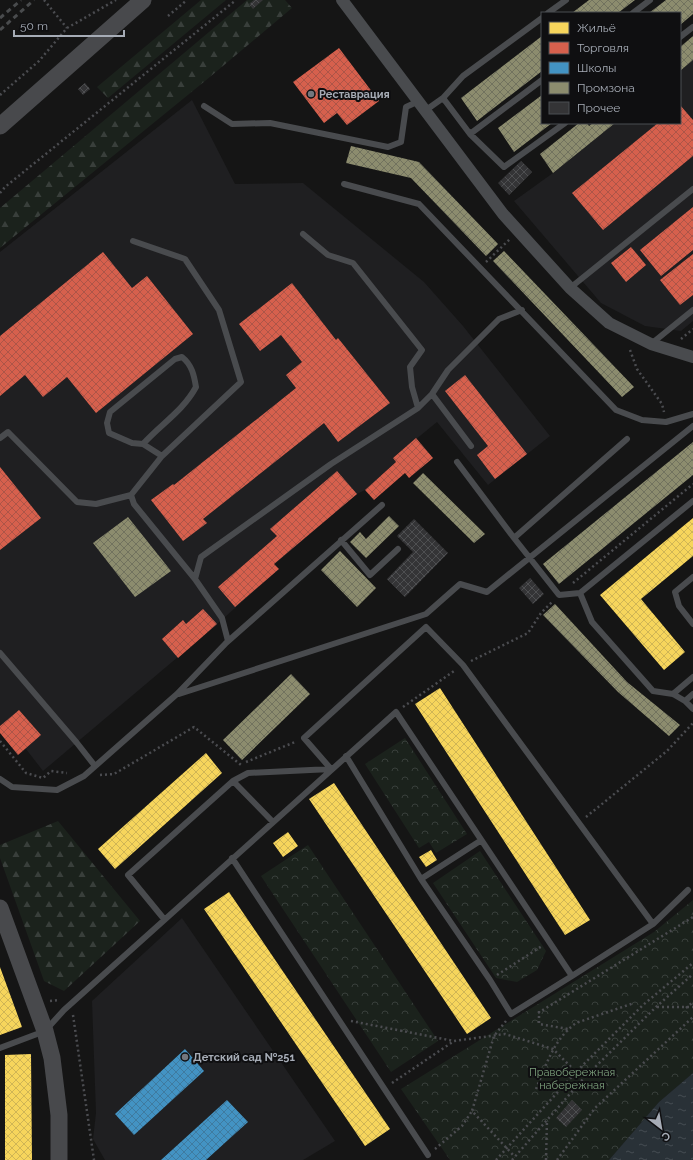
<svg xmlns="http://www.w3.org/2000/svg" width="693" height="1160" font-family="Raleway,sans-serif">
	<defs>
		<pattern id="forest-firs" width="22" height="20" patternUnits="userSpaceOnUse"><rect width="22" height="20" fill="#1b221c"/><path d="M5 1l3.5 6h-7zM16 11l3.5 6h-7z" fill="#393f3b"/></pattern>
		<pattern id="park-crowns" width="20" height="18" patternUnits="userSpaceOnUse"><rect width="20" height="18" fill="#1b221c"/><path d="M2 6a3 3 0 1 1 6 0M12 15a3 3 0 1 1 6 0" fill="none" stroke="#393f3b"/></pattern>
		<pattern id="water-ripples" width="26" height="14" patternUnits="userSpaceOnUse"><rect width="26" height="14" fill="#293137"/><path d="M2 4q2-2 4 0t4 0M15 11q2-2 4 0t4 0" fill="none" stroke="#454c52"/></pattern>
		<pattern id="homes-cross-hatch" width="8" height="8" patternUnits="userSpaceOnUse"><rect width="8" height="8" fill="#f6d55c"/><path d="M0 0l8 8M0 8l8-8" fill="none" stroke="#cfb555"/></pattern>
		<pattern id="shops-cross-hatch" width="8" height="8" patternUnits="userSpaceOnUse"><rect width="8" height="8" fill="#d6604d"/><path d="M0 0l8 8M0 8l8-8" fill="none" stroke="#ad5548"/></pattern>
		<pattern id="schools-cross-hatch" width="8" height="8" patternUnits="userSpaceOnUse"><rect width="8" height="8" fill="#4393c3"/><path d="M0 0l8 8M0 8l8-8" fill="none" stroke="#3f7ba0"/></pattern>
		<pattern id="industry-cross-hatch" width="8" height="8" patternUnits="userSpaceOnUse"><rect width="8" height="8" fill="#8c8c6e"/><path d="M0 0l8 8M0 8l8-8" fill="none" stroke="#71725e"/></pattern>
		<pattern id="building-cross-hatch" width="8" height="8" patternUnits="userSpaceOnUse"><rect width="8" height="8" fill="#343436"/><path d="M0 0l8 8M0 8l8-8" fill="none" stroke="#4e4f51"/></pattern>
	</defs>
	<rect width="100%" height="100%" fill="#151515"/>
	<path fill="#1f1f21" d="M693 60V321L681 331 645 326 601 303 514 201 553 173 615 123H680V71Z
		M192 100 235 184 303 183 424 282 463 326 550 436 488 485 437 422 393 458 396 462 365 490 357 494 275 564 279 569 217 624 43 771 26 749 18 755 0 733V252Z
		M182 918 335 1141 303 1160H105L93 1139 96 1113 92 1001Z"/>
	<path fill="url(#forest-firs)" d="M201 0H226L108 98 97 87Z
		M247 0H285L292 8 205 81 0 248V208Z
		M58 821 140 921 64 991 44 981 0 858V845Z"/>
	<path fill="url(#park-crowns)" d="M405 738 467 834 436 853 429 842 419 848 365 764Z
		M308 845 438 1041 391 1072 261 876Z
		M480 851 546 951 537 970 517 982 496 978 433 883Z
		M693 900V1073L659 1102 609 1160H450L401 1089 654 932Z"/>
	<path fill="url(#water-ripples)" d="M693 1073V1160H609L659 1102Z"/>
	<path fill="url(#homes-cross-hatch)" d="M693 518V556L641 599 685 652 664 670 600 595Z
		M440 688 590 920 565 935 415 704Z
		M206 753 222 773 115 869 98 849Z
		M334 783 491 1018 467 1034 309 799Z
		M288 832 298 846 283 857 273 843Z
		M431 850 437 860 426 867 419 857Z
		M229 892 390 1129 365 1146 204 909Z
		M0 967 22 1027 0 1035Z
		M31 1054 32 1160H5V1055Z"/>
	<path fill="url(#shops-cross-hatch)" d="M339 48 379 101 347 125 337 113 324 123 293 82Z
		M680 105 693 120V156L603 230 572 193 658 123H680Z
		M693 207V250L661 276 640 250Z
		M631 247 646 265 626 282 611 263Z
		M103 252 132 288 147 276 193 334 96 413 67 377 43 397 25 375 0 396V336Z
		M693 254V295L680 305 660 280Z
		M292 283 336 340 338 338 390 403 338 442 324 423 203 519 207 523 183 541 151 500 173 484 174 485 296 388 286 375 302 362 281 335 260 351 239 324Z
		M465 375 527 454 495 479 477 455 488 446 445 391Z
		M416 438 433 458 409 478 405 473 374 500 365 490 396 462 393 458Z
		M0 467 41 518 0 550Z
		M337 471 357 494 274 564 279 569 235 607 218 587 277 536 270 529Z
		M203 609 217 624 178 658 162 639 183 620 186 624Z
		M19 710 41 735 18 755 0 733V726Z"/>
	<path fill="url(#schools-cross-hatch)" d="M185 1049 204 1071 134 1135 115 1114Z
		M227 1100 248 1122 206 1160H161Z"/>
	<path fill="url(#industry-cross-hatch)" d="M589 0H635L618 13H572Z
		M666 0H693V14L680 25V13H649Z
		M542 36V71L477 121 461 98Z
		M693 36V60L680 71V47Z
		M542 95V123H552L514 152 498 128Z
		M579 123H587L589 126 593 123H615L553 173 540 154Z
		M351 146 419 162 498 244 486 256 411 178 346 163Z
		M504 251 634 387 622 397 493 261Z
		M693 442V475L559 584 543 564Z
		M423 473 485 534 474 543 413 483Z
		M389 516 399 526 366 558 350 542 360 532 366 539Z
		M128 517 171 571 135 597 93 543Z
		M340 551 376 588 357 607 321 570Z
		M555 604 627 682 680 725 669 736 618 692 543 615Z
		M291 674 310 694 242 760 223 740Z"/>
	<path fill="url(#building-cross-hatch)" d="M254 0H263L253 9 249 4Z
		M85 83 90 89 83 95 78 89Z
		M521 161 532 172 509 195 498 183Z
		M414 519 448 553 405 597 387 579 413 552 397 536Z
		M530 578 544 594 533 604 519 588Z
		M572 1100 582 1110 566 1127 556 1118Z"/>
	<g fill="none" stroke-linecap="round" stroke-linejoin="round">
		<path stroke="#4b4c50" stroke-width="2.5" stroke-dasharray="2 3" stroke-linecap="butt" d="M44 0 67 28
			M168 16 187 0
			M0 95 39 61 67 28 116 0
			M0 193 5 187 236 0
			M486 262 510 239
			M681 339 693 329
			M630 350 637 369 662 404 664 412
			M573 583 693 484
			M471 661 528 633 541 613 553 601
			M403 707 454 671
			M0 741 26 773 43 778 51 771 67 773
			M246 762 295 742
			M100 775 114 774 194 727 241 765
			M586 817 667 751 693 723
			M497 975 542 946
			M50 1001 60 1000
			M657 1007H693
			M686 1008 693 1002
			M539 1011V1024L568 1029
			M538 1013 693 917
			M73 1015 94 1160
			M351 1021 454 1041 505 1034 553 1049 571 1067
			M506 1021 494 1036 472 1111 515 1157
			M392 1083 454 1041
			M536 1089C546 1065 554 1039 576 1023L634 1003
			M435 1149 462 1126 472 1111
			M496 1160 576 1072 643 1005 693 963
			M512 1160 583 1079 656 1007 693 974
			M546 1160 547 1120
			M557 1160 595 1108 693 1017"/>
		<path stroke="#494b4e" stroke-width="6" d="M548 13 566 0
			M633 13 650 0
			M542 18 463 76 443 98 470 134 504 167 565 123
			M680 37 693 27
			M204 106 232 124 270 123 388 147 401 142 406 107 419 101
			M426 110 443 98 445 101
			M469 132 470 134 542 80
			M344 184 419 204 616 410 642 420 666 422 693 414
			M303 234 328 255 353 263 422 350 410 367 412 387 418 408
			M570 288 693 189
			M651 344 693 310
			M0 438 8 432 77 502 96 504 131 495
			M143 444 132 443 109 433 107 423 110 412 175 359 182 357C192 365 194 375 196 387 183 411 161 424 143 444L162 456
			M471 446 432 394 448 370 499 319 522 310
			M457 462 514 538
			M341 540 370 575 398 549
			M693 577 675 592 679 606 693 624
			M195 579 201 557 331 464 418 408 432 394
			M580 593 559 595 514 538 627 439
			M226 643 382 505
			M0 653 77 743 95 766
			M179 694 426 614 460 584 487 592 693 426
			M673 694 693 677
			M693 694 685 701 693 709
			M685 701 673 694 653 691 592 622 580 593 693 501
			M331 769 304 738 426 627 463 665 653 924
			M0 779 12 787 57 790 84 776 177 694 228 641 222 618 195 579 134 504 131 495 162 456 241 382 219 310 185 259 133 241
			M233 781 248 773 331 769
			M232 858 428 1155
			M421 879 480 841
			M164 919 128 875 233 781 273 822
			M572 976 653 924 688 890
			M0 1048 45 1031 64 1010 396 712 572 976 511 1014 490 980 421 879 346 756"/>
		<path stroke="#494b4e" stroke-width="12" d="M342 0 503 214 570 288 609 323 651 344 693 357"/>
		<path stroke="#48494c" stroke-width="17" d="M0 126 143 0
			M0 908 45 1031 52 1058 59 1115V1160"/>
		<path stroke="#494b4d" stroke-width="3" stroke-dasharray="5 4" stroke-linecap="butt" d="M0 18 21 0
			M0 30 34 0"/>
	</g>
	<g fill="#73777e" stroke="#0f0f11" stroke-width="1.5">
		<circle cx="311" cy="94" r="4"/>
		<circle cx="185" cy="1057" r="4"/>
	</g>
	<g text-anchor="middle" stroke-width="4" stroke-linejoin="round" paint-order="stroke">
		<g font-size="11" font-weight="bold" fill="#a6acb6" stroke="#0f0f11" text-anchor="start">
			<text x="319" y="98">Реставрация</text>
			<text x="193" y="1061">Детский сад №251</text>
		</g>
		<g font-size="11" fill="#7da17d" stroke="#0f0f11">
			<text x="572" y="1076">Правобережная<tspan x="572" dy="13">набережная</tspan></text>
		</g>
	</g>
	<rect x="541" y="12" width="140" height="112" fill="#0f0f11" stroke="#4b4e53"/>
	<rect x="549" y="22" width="20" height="12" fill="#f6d55c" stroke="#4b4e53"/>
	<text x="577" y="32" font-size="12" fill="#a6acb6">Жильё</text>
	<rect x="549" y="42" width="20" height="12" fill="#d6604d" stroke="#4b4e53"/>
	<text x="577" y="52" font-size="12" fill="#a6acb6">Торговля</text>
	<rect x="549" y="62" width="20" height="12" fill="#4393c3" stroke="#4b4e53"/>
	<text x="577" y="72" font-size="12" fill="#a6acb6">Школы</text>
	<rect x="549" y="82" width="20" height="12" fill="#8c8c6e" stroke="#4b4e53"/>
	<text x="577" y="92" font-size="12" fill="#a6acb6">Промзона</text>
	<rect x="549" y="102" width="20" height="12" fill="#343436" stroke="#4b4e53"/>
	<text x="577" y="112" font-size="12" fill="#a6acb6">Прочее</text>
	<g transform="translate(661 1128) rotate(149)" stroke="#0f0f11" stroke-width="3" paint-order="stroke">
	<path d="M0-3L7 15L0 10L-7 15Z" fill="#a6acb6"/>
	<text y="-6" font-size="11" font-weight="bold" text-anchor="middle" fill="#a6acb6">С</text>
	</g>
	<path d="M14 30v6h110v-6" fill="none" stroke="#a6acb6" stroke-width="2"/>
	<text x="20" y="30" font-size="12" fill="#a6acb6" stroke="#0f0f11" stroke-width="3" paint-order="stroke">50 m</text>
</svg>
